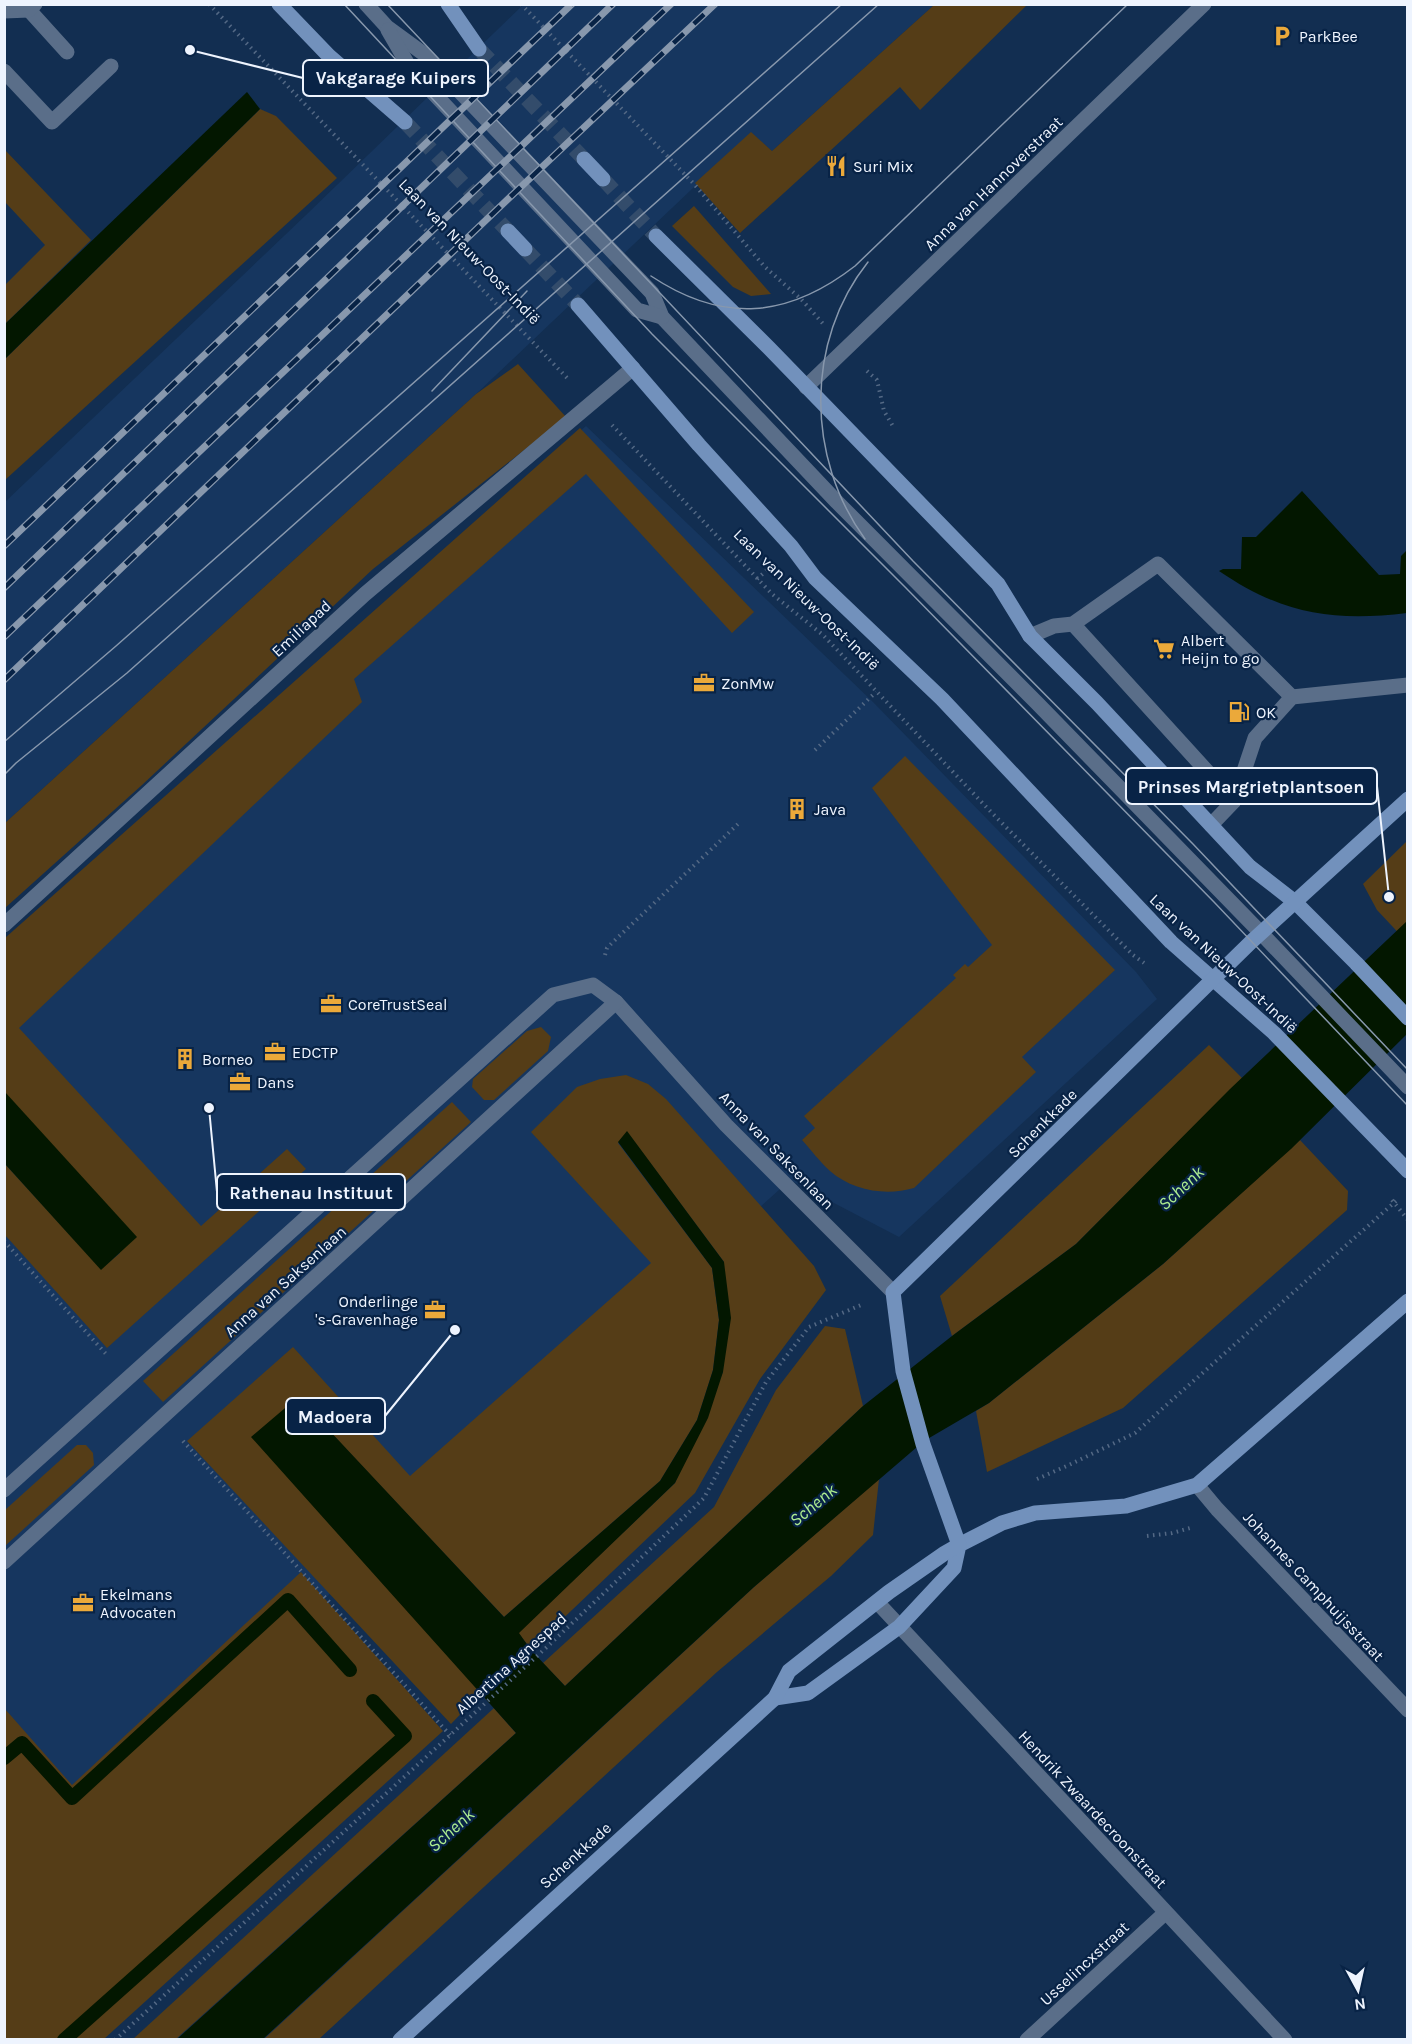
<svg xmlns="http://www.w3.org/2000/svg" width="1412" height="2044" font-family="Karla,sans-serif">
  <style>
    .built { fill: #16365f }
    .green { fill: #553d17 }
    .water { fill: #031700 }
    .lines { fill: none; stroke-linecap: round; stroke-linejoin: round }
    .stream { stroke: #031700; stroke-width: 14 }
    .secondary-tunnel { stroke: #334c6b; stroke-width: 15; stroke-dasharray: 15 8; stroke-linecap: butt }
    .path { stroke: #546985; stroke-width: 4; stroke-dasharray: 1.5 4.5; stroke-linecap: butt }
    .lane { stroke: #5a6e89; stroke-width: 15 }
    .street { stroke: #5a6e89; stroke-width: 15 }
    .secondary { stroke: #7291bc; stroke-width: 15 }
    .tram { stroke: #8898ad; stroke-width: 1.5 }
    .rail-casing { stroke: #8898ad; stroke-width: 7 }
    .rail { stroke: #082346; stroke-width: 4.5; stroke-dasharray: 14; stroke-linecap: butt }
    .labels { text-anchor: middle; stroke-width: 4.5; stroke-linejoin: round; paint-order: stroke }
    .poi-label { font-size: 16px; fill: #eef4fe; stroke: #082346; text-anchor: start }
    .street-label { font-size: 16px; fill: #eef4fe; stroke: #082346 }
    .water-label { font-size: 18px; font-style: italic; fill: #aeed90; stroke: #082346 }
    .leader { fill: none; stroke: #eef4fe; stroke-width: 2 }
    .callout-dot { fill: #eef4fe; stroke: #082346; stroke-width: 2 }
    .callout { fill: #082346; stroke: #eef4fe; stroke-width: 2 }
    .callout-label { font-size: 18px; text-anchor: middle; font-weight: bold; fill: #eef4fe }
  </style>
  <rect width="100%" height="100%" fill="#122e51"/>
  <g class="built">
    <polygon points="523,5 934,5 772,151 751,133 476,394 5,823 5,502 306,215"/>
    <polygon points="586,426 873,702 1136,972 1157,999 899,1237 790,1180 5,1886 4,943"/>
  </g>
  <g class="green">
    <polygon points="934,5 1027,5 920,110 900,87 740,233 695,183 751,132 772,151"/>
    <polygon points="260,109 276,116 337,178 5,480 5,359"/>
    <polygon points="5,150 91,240 5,324 5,285 45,245 5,202"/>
    <polygon points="694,206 771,294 751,296 733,287 672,226"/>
    <polygon points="518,364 566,417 373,569 142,785 5,908 5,823 476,394"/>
    <polygon points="580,428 754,612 732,633 586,474 354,679 362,702 19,1028 201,1226 287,1149 306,1169 107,1348 5,1235 5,1164 101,1269 120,1253 5,1092 5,938"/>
    <path d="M905,756L1115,970L1022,1057L1036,1072L914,1188C886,1196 853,1191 830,1171C820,1162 811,1150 802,1140L815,1128L804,1116L956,978L953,975L965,964L968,967L992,945L872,788Z"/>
    <polygon points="1407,841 1407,942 1377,910 1363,884"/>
    <polygon points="541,1027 551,1037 548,1051 494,1100 484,1100 472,1087 473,1079 527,1031"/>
    <polygon points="1209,1045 1242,1078 1076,1244 952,1336 940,1296"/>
    <polygon points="626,1075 648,1084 666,1099 814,1266 826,1290 760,1379 695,1493 531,1649 518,1633 675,1483 723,1372 724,1262 627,1132 618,1143 712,1268 719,1320 713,1370 697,1420 660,1481 504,1617 298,1398 252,1437 481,1693 451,1724 187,1441 293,1347 410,1476 651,1263 531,1132 577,1087 600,1079"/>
    <polygon points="452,1102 471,1122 163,1402 143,1381"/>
    <polygon points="1300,1140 1348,1191 1347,1210 1123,1408 987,1472 976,1411 989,1403 1163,1264"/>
    <polygon points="825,1326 845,1329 863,1406 565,1686 543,1663 714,1507 776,1390"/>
    <polygon points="77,1445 86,1445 93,1453 94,1465 5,1546 5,1510"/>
    <polygon points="879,1479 873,1535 831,1576 717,1672 319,2039 263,2040 754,1587"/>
    <polygon points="301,1572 443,1731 104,2039 5,2039 5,1709 72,1785"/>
    <polygon points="494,1708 516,1733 176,2039 132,2040"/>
  </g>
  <g class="water">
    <polygon points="247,92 260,109 5,359 5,324"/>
    <path d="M1302,491L1379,575L1400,574L1401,556L1407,550V613C1333,622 1282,614 1219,571L1223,569H1241L1242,537H1256Z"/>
    <polygon points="1407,921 1407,1034 1291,1149 1163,1264 989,1403 924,1441 754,1587 263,2039 176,2040 516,1733 251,1437 298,1397 504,1617 660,1481 697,1420 713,1370 719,1320 712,1268 618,1142 627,1131 724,1262 731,1318 723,1372 708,1418 675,1483 519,1633 531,1650 565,1686 863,1406 952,1336 1076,1244 1230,1089"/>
    <polygon points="5,1092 137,1237 101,1270 5,1164"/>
  </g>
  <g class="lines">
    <g class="stream">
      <polyline points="4,1758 22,1743 72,1798 288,1600 350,1670"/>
      <polyline points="64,2040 405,1736 373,1701"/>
    </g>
    <g class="secondary-tunnel">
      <polyline points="479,49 584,159"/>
      <polyline points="405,122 508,231"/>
      <polyline points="603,179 656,236"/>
      <polyline points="525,249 578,305"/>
    </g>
    <g class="path">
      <polyline points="209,4 570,381"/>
      <polyline points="521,4 694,184 764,266 801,299 825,326"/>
      <polyline points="867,371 877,380 884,411 894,428"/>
      <polyline points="612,425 772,594 823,635 991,812 1133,955 1144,963"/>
      <polyline points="757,579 769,568"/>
      <polyline points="815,750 876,692"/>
      <polyline points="605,955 607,948 614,941 738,824"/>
      <polyline points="1392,1200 1408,1220"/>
      <polyline points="4,1241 106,1354"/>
      <polyline points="183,1441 450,1735"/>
      <polyline points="1037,1479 1069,1465 1135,1433 1396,1201"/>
      <polyline points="1147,1536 1172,1533 1190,1528"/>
      <polyline points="115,2040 547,1647 704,1498 766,1382 809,1327 861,1305"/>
    </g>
    <g class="lane">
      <polyline points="366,4 387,27 424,54 652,293 662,317 837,502 1037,703 1261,933 1408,1087"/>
      <polyline points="29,10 67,52"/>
      <polyline points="4,11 29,10 35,4"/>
      <polyline points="388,30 410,68 637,310 662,317"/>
      <polyline points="4,71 52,122 111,66"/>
      <polyline points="1073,624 1234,801"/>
      <polyline points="1030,636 1054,626 1073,624 1158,564 1292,697"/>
      <polyline points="1211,825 1234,801 1255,738 1292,697 1408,685"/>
    </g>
    <g class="street">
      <polyline points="806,387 1204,4"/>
      <polyline points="4,925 365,594 633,368"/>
      <polyline points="616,1002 726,1125 893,1292"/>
      <polyline points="1197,1485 1217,1509 1408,1710"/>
      <polyline points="4,1490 553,995 593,985 616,1002 4,1562"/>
      <polyline points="877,1602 1285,2040"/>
      <polyline points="1027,2040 1165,1913"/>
    </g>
    <g class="secondary">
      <polyline points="279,4 329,56 405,122"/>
      <polyline points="448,4 479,49"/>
      <polyline points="584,159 603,179"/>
      <polyline points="508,231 525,249"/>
      <polyline points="656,236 769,348 998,584 1030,636 1097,703 1250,867 1295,902 1356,963 1408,1018"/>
      <polyline points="578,305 699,445 791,546 815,578 942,699 1171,942 1274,1033 1408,1171"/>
      <polyline points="775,1698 808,1693 899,1627 954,1568 959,1545 1002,1523 1035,1513 1126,1506 1197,1485 1408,1301"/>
      <polyline points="400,2040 775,1698 789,1671 889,1592 945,1553 959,1545 923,1444 903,1371 893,1292 1251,942 1408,799"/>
    </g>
    <g class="tram">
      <polyline points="344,4 652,334 905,587 1214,902 1408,1106"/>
      <polyline points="387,4 913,561 1193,844 1408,1070"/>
      <path d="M651,276C723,324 788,318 855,266L1128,4"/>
      <polyline points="432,391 527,291"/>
      <path d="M865,539C806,458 805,341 868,262"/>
      <polyline points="4,742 116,646 842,4"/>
      <polyline points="4,775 16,763 127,673 879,4"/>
    </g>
    <defs>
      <g id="rail">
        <polyline points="4,546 572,4"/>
        <polyline points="4,588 613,4"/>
        <polyline points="4,637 671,4"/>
        <polyline points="4,680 507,200 715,4"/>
      </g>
    </defs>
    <use href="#rail" class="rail-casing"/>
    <use href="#rail" class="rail"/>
  </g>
  <defs>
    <symbol id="parking-bare" viewBox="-9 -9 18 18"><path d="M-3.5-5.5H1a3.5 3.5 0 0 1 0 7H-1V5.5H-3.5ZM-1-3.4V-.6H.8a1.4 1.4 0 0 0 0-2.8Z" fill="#eba93a" stroke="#082346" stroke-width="2.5" paint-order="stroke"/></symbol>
    <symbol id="restaurant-bare" viewBox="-9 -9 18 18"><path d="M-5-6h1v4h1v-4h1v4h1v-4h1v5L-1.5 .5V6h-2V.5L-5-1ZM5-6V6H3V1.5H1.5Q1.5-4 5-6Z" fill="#eba93a" stroke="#082346" stroke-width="2.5" paint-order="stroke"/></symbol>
    <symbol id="supermarket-bare" viewBox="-9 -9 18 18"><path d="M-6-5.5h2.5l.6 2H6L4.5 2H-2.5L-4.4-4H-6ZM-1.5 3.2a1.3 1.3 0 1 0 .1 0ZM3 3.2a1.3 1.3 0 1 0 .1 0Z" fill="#eba93a" stroke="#082346" stroke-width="2.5" paint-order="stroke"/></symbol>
    <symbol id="office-bare" viewBox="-9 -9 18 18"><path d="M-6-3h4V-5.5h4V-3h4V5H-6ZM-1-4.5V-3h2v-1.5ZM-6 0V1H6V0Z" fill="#eba93a" stroke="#082346" stroke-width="2.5" paint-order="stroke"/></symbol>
    <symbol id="fuel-bare" viewBox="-9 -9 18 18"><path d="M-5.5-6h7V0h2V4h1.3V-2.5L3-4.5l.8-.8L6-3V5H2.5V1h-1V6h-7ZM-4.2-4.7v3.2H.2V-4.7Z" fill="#eba93a" stroke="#082346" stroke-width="2.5" paint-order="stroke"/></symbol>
    <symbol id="building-bare" viewBox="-9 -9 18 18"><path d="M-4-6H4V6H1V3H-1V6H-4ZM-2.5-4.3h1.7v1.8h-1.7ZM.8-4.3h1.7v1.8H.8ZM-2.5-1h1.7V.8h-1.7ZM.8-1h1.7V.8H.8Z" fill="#eba93a" stroke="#082346" stroke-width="2.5" paint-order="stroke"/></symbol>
  </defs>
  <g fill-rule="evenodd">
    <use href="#parking-bare" x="1267" y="21" width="30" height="30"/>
    <use href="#restaurant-bare" x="821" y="151" width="30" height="30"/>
    <use href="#supermarket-bare" x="1149" y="634" width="30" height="30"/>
    <use href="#office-bare" x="689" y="668" width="30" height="30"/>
    <use href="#fuel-bare" x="1224" y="697" width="30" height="30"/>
    <use href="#building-bare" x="782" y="794" width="30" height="30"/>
    <use href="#office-bare" x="316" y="989" width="30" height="30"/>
    <use href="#office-bare" x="260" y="1037" width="30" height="30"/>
    <use href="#building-bare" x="170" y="1044" width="30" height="30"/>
    <use href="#office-bare" x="225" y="1067" width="30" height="30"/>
    <use href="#office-bare" x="420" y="1295" width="30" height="30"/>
    <use href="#office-bare" x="68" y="1588" width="30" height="30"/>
  </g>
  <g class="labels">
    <g class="poi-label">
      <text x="1299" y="42">ParkBee</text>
      <text x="853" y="172">Suri Mix</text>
      <text x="1181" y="646">Albert<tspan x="1181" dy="18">Heijn to go</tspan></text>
      <text x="721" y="689">ZonMw</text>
      <text x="1256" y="718">OK</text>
      <text x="814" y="815">Java</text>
      <text x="348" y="1010">CoreTrustSeal</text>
      <text x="292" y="1058">EDCTP</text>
      <text x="202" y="1065">Borneo</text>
      <text x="257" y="1088">Dans</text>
      <text x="418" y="1307" text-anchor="end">Onderlinge<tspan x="418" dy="18">'s-Gravenhage</tspan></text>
      <text x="100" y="1600">Ekelmans<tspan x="100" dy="18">Advocaten</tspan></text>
    </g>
    <g class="street-label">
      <text transform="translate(993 183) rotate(-44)" y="6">Anna van Hannoverstraat</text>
      <text transform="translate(470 251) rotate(46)" y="6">Laan van Nieuw-Oost-Indië</text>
      <text transform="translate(807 599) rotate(44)" y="6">Laan van Nieuw-Oost-Indië</text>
      <text transform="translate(301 628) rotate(-43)" y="6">Emiliapad</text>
      <text transform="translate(1224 963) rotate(43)" y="6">Laan van Nieuw-Oost-Indië</text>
      <text transform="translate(1042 1123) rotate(-45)" y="6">Schenkkade</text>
      <text transform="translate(777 1150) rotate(46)" y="6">Anna van Saksenlaan</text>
      <text transform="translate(285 1281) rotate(-42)" y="6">Anna van Saksenlaan</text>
      <text transform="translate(1314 1586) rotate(47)" y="6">Johannes Camphuijsstraat</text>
      <text transform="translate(511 1663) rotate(-42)" y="6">Albertina Agnespad</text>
      <text transform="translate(1093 1809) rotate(47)" y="6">Hendrik Zwaardecroonstraat</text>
      <text transform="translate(575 1855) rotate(-42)" y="6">Schenkkade</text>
      <text transform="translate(1084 1963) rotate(-43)" y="6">Usselincxstraat</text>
    </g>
    <g class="water-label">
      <text transform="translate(1181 1188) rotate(-43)" y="6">Schenk</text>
      <text transform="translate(813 1505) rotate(-40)" y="6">Schenk</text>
      <text transform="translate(451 1830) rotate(-42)" y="6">Schenk</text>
    </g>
  </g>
  <path class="leader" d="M190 50L303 78M1389 897L1377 786M209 1108L217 1192M455 1330L385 1416"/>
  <g class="callout-dot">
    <circle cx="190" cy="50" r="6"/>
    <circle cx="1389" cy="897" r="6"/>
    <circle cx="209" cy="1108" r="6"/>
    <circle cx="455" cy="1330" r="6"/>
  </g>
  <g class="callout">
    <rect x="303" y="60" width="185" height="36" rx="6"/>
    <rect x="1126" y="768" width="251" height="36" rx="6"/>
    <rect x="217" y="1174" width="188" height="36" rx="6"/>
    <rect x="286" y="1398" width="99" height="36" rx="6"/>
  </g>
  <g class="callout-label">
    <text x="396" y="84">Vakgarage Kuipers</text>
    <text x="1251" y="793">Prinses Margrietplantsoen</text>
    <text x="311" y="1199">Rathenau Instituut</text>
    <text x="335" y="1423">Madoera</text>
  </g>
  <rect width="1412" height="2044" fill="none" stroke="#eef4fe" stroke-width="12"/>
  <g transform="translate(1358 1990) rotate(172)" stroke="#082346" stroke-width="4.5" paint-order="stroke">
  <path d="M0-4.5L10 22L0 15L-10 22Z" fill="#eef4fe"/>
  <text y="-9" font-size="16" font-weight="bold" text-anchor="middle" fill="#eef4fe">N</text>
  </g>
</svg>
